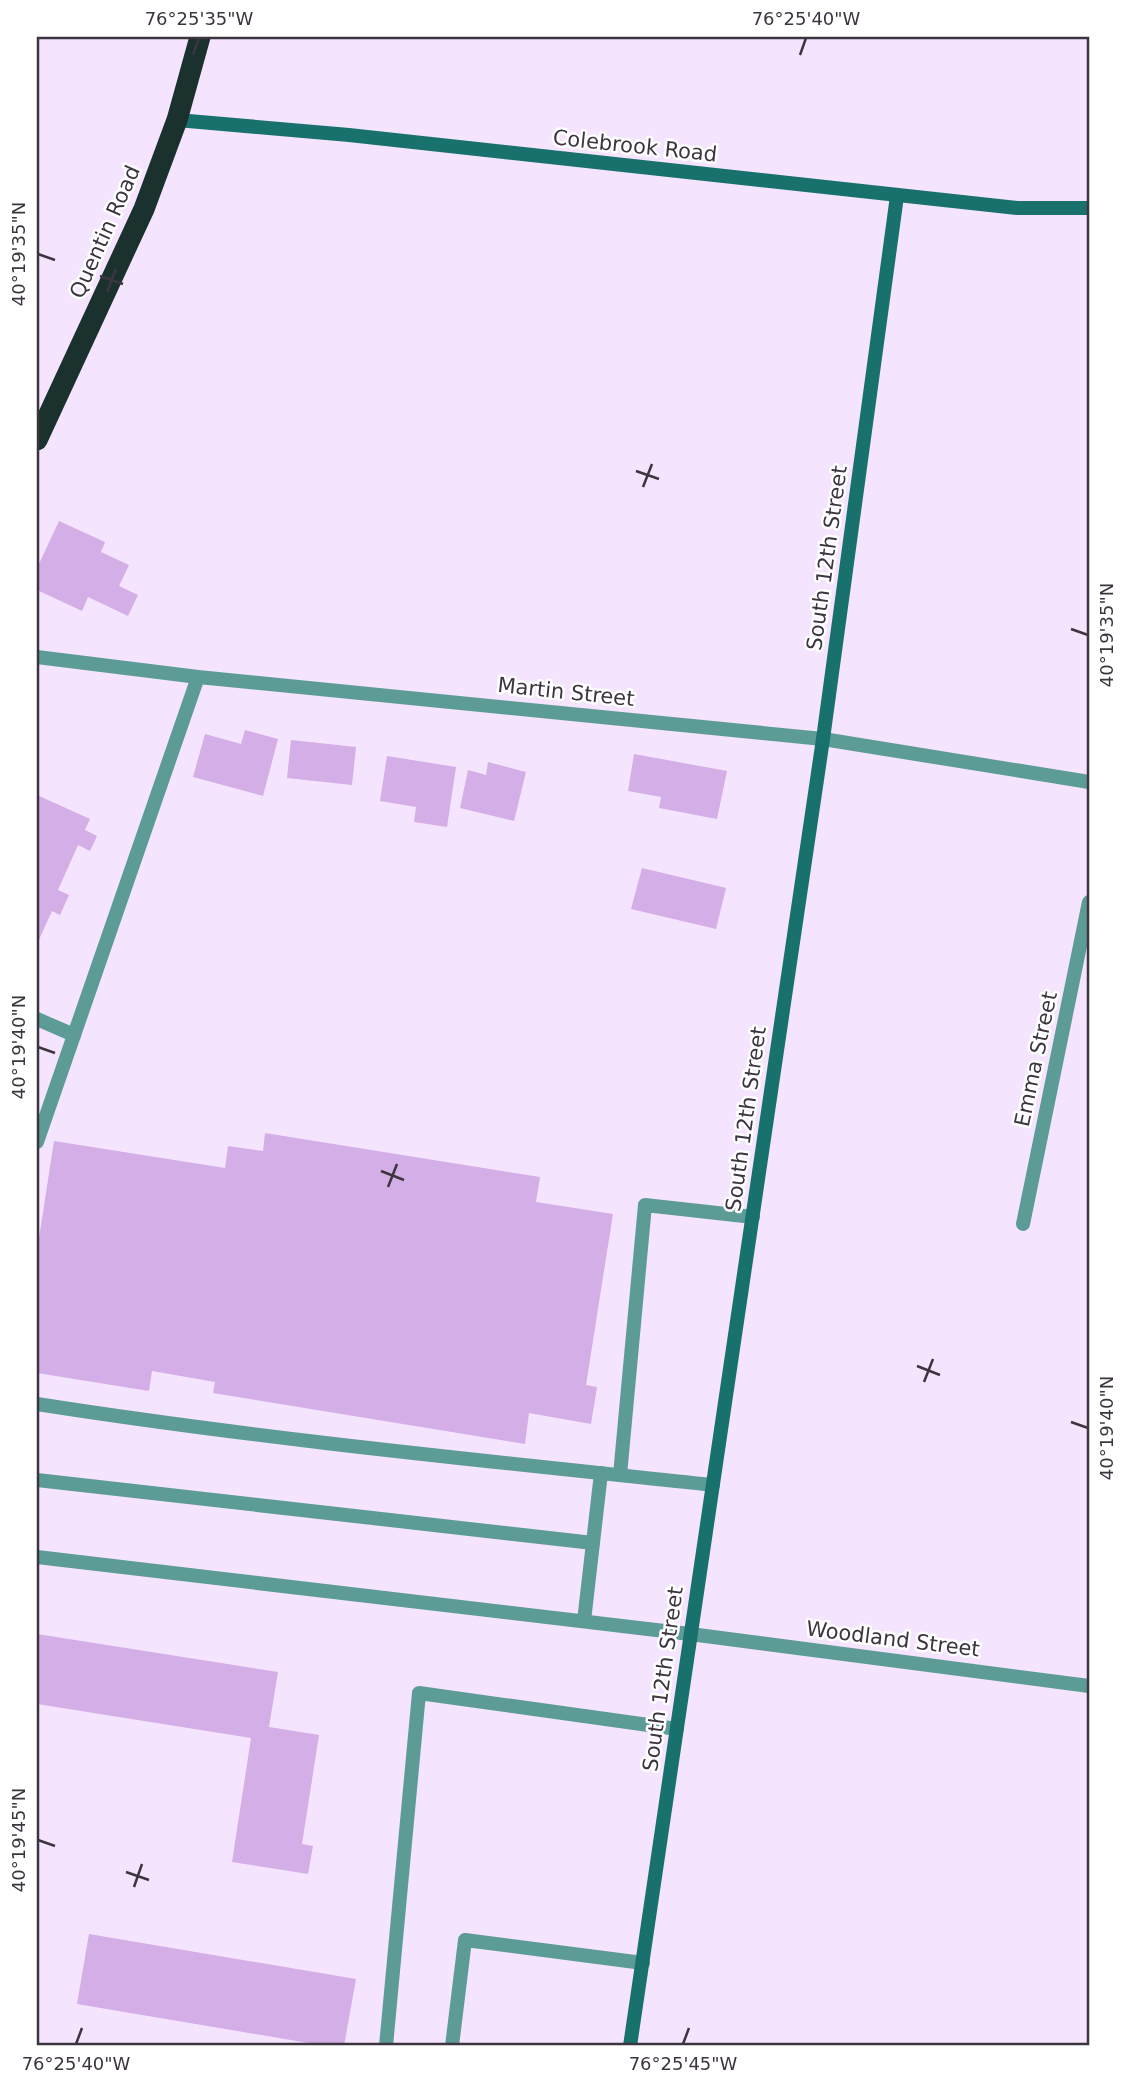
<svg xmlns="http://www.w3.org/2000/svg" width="1126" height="2083" font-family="'DejaVu Sans',sans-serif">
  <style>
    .building { fill: #d4aee6 }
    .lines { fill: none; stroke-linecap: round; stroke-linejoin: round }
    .lane { stroke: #5d9c96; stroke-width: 14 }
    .street { stroke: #5d9c96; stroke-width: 14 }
    .secondary { stroke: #18716c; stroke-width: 14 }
    .highway { stroke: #1a312e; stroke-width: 21 }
    .ticks { fill: none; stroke: #3c353f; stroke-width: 2.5 }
    .labels { text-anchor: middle; stroke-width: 5; stroke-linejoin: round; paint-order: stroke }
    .street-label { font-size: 21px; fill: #3c353f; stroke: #fff }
    .neatline { fill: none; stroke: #3c353f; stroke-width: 2.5 }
    .ticks-label { font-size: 18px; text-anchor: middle; fill: #3c353f }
  </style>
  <rect width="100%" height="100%" fill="#f5e4fe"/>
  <g class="building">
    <polygon points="59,521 105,542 101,552 129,565 119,586 138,595 128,616 88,597 82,611 37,590 37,568"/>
    <polygon points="245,730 278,739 263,796 193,777 205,734 241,744"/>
    <polygon points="291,740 356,747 352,785 287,778"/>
    <polygon points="634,754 727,771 717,819 659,808 661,797 628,791"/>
    <polygon points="387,756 456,767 447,827 414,822 416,807 380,801"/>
    <polygon points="488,762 526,772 514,821 460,808 468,770 486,775"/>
    <polygon points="37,795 90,819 85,830 97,836 90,851 78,845 58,890 69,895 60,915 52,911 37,944"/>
    <polygon points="642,868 726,888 716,929 631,909"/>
    <polygon points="265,1133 540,1177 536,1202 613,1214 586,1385 597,1387 591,1424 529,1413 525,1444 213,1393 215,1382 152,1371 149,1391 37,1373 37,1251 54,1141 225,1168 228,1146 263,1151"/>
    <polygon points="37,1634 278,1672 269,1727 319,1735 302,1844 313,1846 308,1874 232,1862 251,1738 37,1704"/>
    <polygon points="89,1934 356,1979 344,2046 326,2046 77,2004"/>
  </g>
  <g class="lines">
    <g class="lane">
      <polyline points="37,1019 74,1035"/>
      <polyline points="37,1142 198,677"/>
      <polyline points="1023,1224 1089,902"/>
      <path d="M37,1404C261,1439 487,1461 713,1485"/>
      <polyline points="620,1475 645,1205 753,1217"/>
      <polyline points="37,1480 593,1543"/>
      <polyline points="37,1557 690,1634"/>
      <polyline points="584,1621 601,1473"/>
      <polyline points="386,2046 419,1693 677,1729"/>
      <polyline points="452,2046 465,1940 643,1963"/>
    </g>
    <g class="street">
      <polyline points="37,657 198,677 823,739 1089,782"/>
      <polyline points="690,1634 1089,1686"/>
    </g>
    <g class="secondary">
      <polyline points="177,120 349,135 1017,208 1089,208"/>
      <polyline points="630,2046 823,739 897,196"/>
    </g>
    <polyline class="highway" points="37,440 144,209 177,120 200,37"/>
  </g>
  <path class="ticks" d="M193,55L199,38M800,55L806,38M38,254L55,260M100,276L123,284M107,292L116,269M636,471L659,479M643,487L652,464M1071,629L1088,635M38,1047L55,1053M381,1171L404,1180M388,1187L397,1164M917,1366L940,1375M924,1382L933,1359M1071,1422L1088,1428M38,1840L55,1846M126,1872L149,1880M134,1887L142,1864M76,2044L82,2028M683,2044L689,2028"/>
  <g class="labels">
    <g class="street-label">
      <text transform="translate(635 146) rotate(6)" y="7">Colebrook Road</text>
      <text transform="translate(105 232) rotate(-66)" y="7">Quentin Road</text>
      <text transform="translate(827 558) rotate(-82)" y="7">South 12th Street</text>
      <text transform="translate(566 692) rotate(6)" y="7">Martin Street</text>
      <text transform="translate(1036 1059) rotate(-78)" y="7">Emma Street</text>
      <text transform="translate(746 1119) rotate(-82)" y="7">South 12th Street</text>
      <text transform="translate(893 1639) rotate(7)" y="7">Woodland Street</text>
      <text transform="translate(663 1679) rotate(-82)" y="7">South 12th Street</text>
    </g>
  </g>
  <rect width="1126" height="2083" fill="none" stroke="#ffffff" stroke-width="77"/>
  <rect x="38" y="38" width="1050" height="2006" class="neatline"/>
  <g class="ticks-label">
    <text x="199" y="25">76°25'35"W</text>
    <text x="806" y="25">76°25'40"W</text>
    <text transform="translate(19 254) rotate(-90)" y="6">40°19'35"N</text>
    <text transform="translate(1107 635) rotate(-90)" y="6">40°19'35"N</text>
    <text transform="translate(19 1047) rotate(-90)" y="6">40°19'40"N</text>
    <text transform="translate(1107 1428) rotate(-90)" y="6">40°19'40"N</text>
    <text transform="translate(19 1840) rotate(-90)" y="6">40°19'45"N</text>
    <text x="76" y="2070">76°25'40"W</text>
    <text x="683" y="2070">76°25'45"W</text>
  </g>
</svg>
